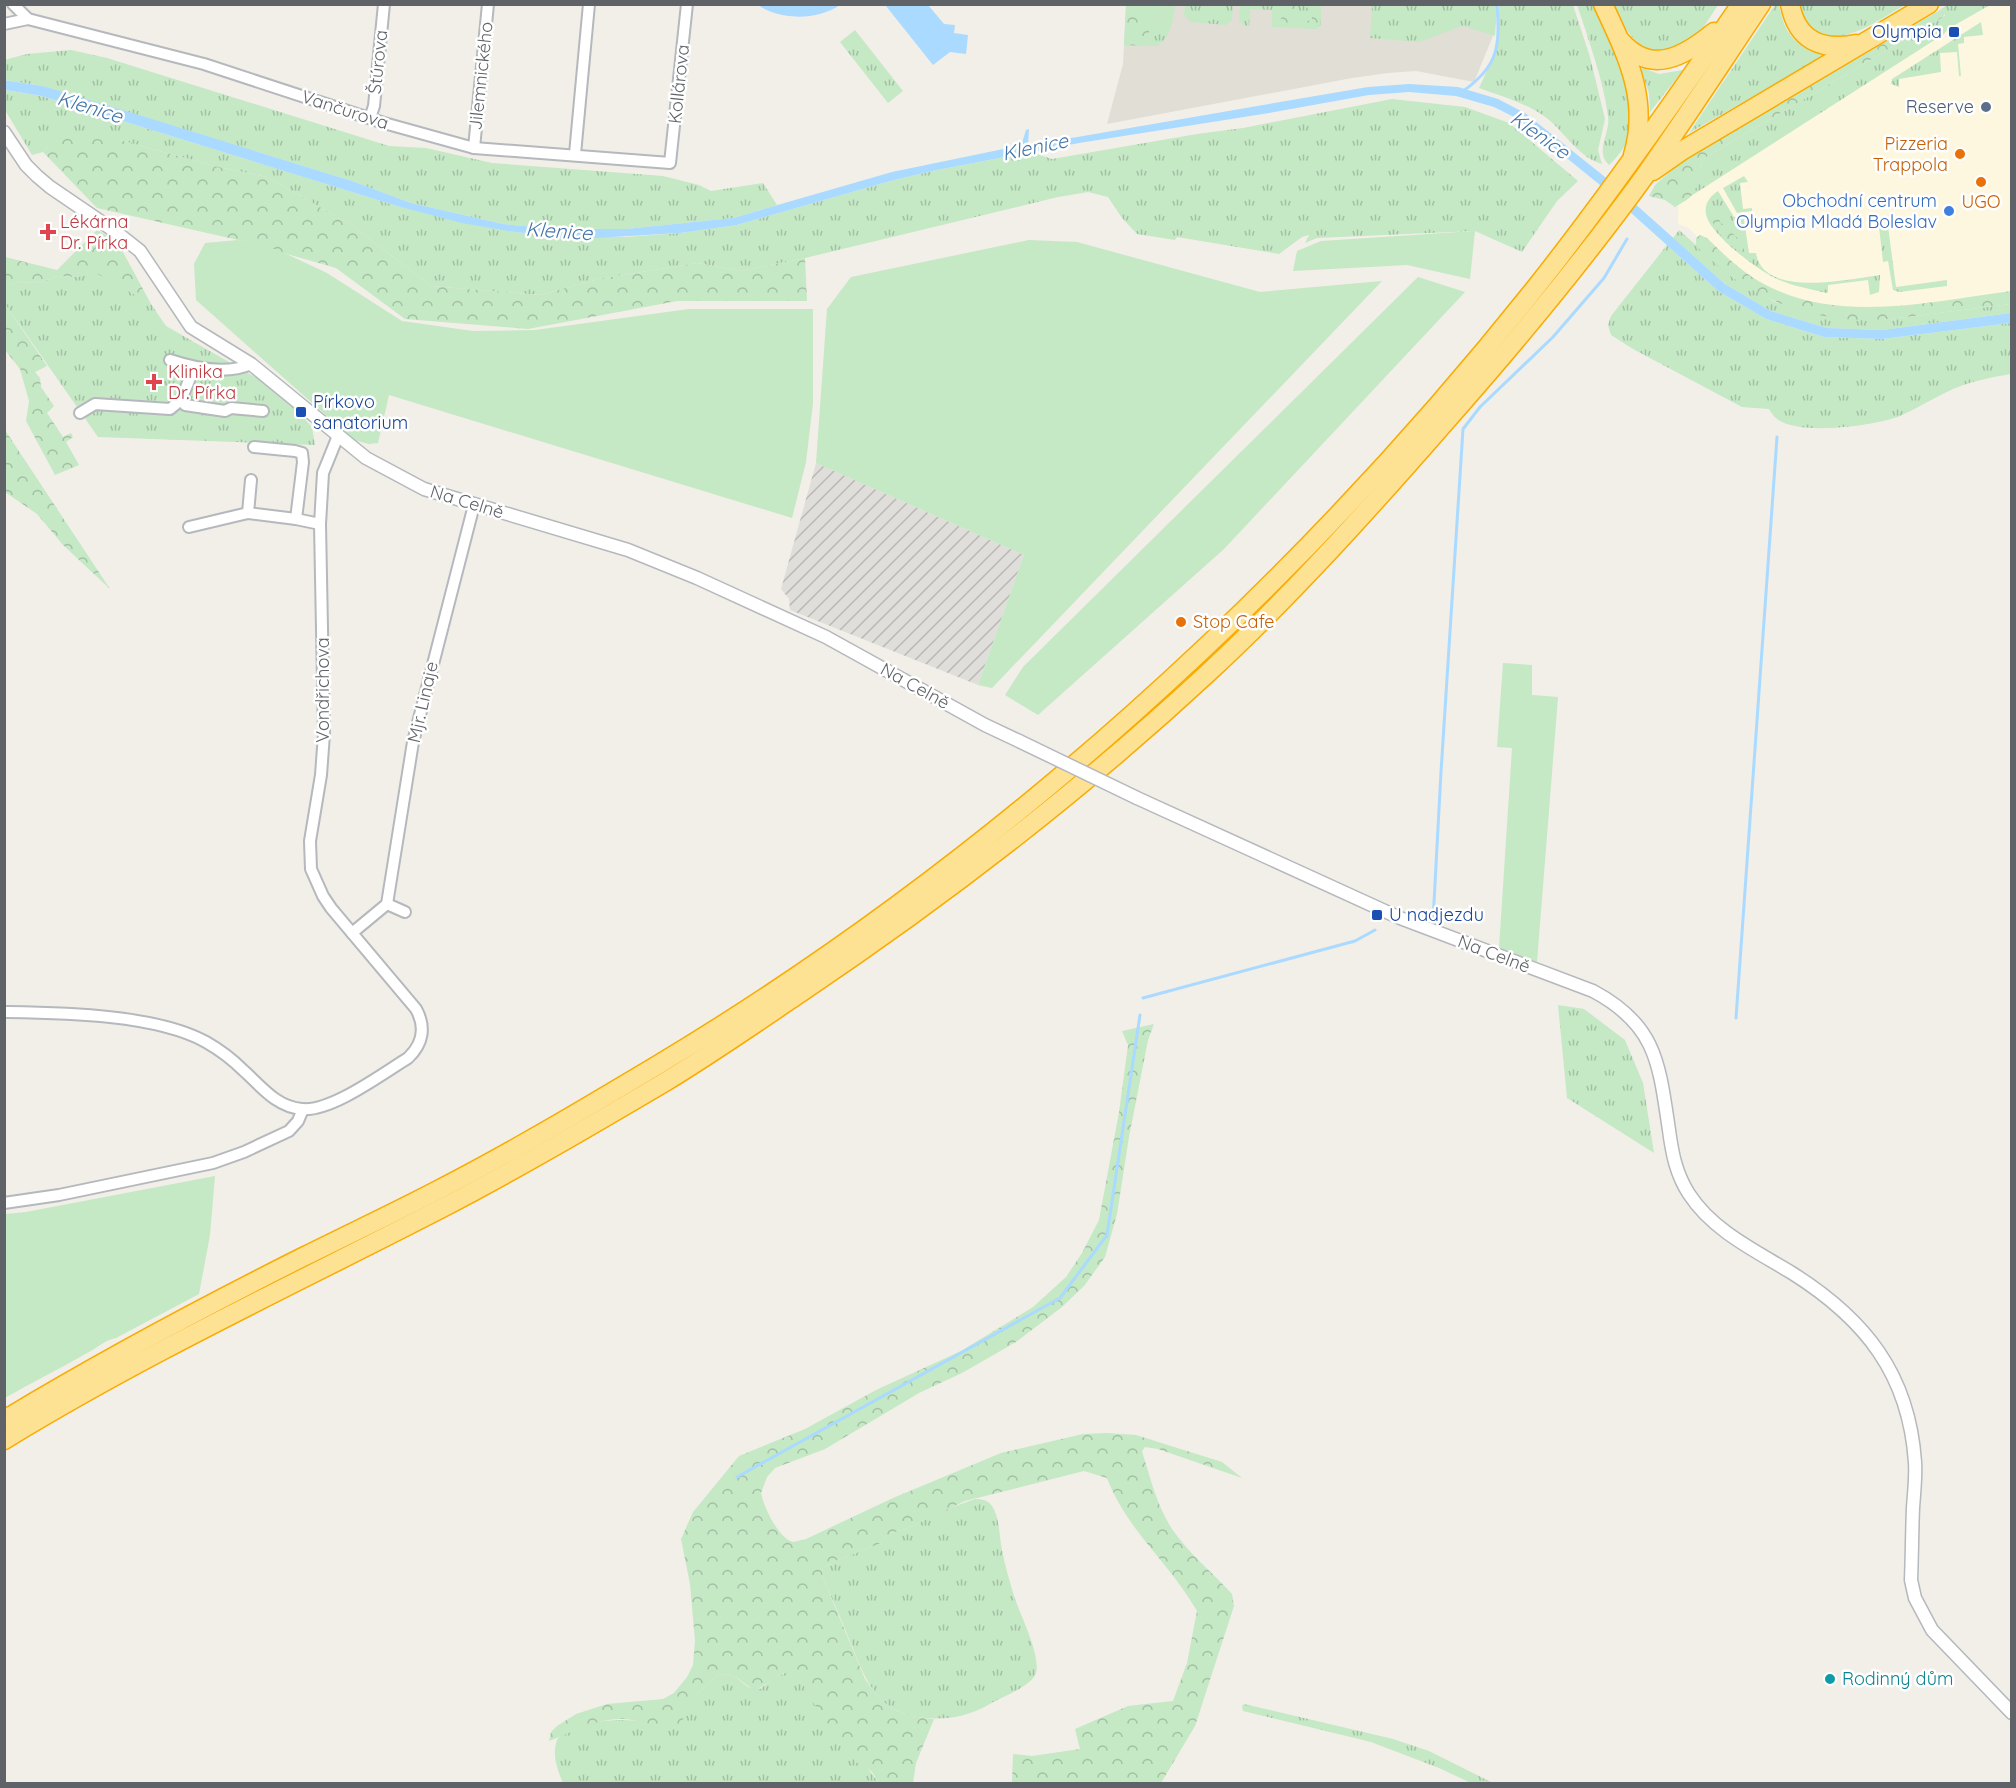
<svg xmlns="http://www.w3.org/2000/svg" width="2016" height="1788" font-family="Quicksand,sans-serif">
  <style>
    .commercial { fill: #fef7e0 }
    .industrial { fill: url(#industrial-furrows) }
    .education { fill: #e1ded6 }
    .grass { fill: url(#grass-tufts) }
    .forest { fill: url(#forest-crowns) }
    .garden { fill: #c5e8c5 }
    .water { fill: #aadaff }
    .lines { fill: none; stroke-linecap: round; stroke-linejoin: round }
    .stream { stroke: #aadaff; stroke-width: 3 }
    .minor-casing { stroke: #b5b8bc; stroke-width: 14 }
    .tertiary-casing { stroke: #b5b8bc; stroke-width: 15 }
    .motorway-casing { stroke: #f9ab00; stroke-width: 21 }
    .minor { stroke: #fff; stroke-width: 10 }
    .tertiary { stroke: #fff; stroke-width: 12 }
    .motorway { stroke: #fde293; stroke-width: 18 }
    .tertiary-bridge-casing { stroke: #b5b8bc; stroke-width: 15; stroke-linecap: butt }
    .tertiary-bridge { stroke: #fff; stroke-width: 12 }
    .transit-dot { fill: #1a4fb4; stroke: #fff; stroke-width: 2 }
    .service-dot { fill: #5c6f8a; stroke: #fff; stroke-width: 2 }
    .food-dot { fill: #e8710a; stroke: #fff; stroke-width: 2 }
    .shop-dot { fill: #3f7fe0; stroke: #fff; stroke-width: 2 }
    .health-dot { fill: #e0444e; stroke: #fff; stroke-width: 2 }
    .culture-dot { fill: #0f9aa8; stroke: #fff; stroke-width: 2 }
    .labels { text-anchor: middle; stroke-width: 5; stroke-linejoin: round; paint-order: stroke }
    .transit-label { font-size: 18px; fill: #164399; stroke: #fff; text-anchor: start }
    .street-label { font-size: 18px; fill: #5f6368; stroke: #fff }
    .service-label { font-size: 18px; fill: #4e5e75; stroke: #fff; text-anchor: end }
    .food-label { font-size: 18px; fill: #c56008; stroke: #fff; text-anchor: end }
    .shop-label { font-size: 18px; fill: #366cbe; stroke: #fff; text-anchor: end }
    .health-label { font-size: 18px; fill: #be3a42; stroke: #fff; text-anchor: start }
    .culture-label { font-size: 18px; fill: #0d838f; stroke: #fff; text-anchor: start }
    .water-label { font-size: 20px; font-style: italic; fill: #4174aa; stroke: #fff }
  </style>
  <defs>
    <pattern id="industrial-furrows" width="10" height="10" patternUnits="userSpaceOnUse" patternTransform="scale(1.5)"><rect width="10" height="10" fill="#e0deda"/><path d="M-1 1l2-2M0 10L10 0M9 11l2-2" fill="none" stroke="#b9b8b5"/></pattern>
    <pattern id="grass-tufts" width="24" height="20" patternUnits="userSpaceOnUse" patternTransform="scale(1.5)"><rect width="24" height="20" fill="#c5e8c5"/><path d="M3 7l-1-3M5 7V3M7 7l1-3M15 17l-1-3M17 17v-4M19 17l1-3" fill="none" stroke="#a3c0a4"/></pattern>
    <pattern id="forest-crowns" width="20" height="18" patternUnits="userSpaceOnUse" patternTransform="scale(1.5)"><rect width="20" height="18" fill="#c5e8c5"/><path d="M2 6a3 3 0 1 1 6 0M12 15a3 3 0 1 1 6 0" fill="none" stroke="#a3c0a4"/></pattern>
  </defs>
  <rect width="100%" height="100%" fill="#f1efe8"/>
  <polygon class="commercial" points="1969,5 2011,5 2011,299 1868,314 1800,305 1718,259 1689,228 1678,224 1679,185"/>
  <polygon class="industrial" points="816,463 1024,555 978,685 790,610 789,599 781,589"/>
  <polygon class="education" points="1126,5 1494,5 1493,36 1474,82 1416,71 1388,73 1352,78 1107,124 1123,64"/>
  <g class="grass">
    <path d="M1167,5H1175C1173,21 1171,36 1158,46H1148L1150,18L1166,19Z"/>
    <polygon points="1185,5 1233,5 1232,20 1226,25 1190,22 1184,15"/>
    <polygon points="1240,5 1321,4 1321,25 1316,29 1272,27 1272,10 1250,9 1249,26 1245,26 1239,21"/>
    <polygon points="1372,5 1497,5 1495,36 1462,26 1419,42 1370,38"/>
    <path d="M1499,5H1573L1590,57L1605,119L1598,150L1602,164C1576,156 1565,131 1544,116C1526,103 1501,96 1479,88L1496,51L1499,38Z"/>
    <path d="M1577,5H1594C1615,51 1659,122 1609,165C1594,151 1611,133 1608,116C1603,79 1589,41 1577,5Z"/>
    <polygon points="1614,5 1718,5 1699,34 1671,52 1648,51 1639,46 1625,28"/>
    <path d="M1775,5H1779C1785,37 1795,43 1824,56L1689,133Z"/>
    <path d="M1798,5H1905C1880,18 1841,51 1812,29C1804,23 1801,13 1798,5Z"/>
    <path d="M1948,5H1990L1948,29L1944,34L1691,196C1700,184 1696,168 1706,157L1943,17L1945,16L1942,9L1939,10Z"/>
    <polygon points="1981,22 1983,35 1964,37 1964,43 1958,44 1961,76 1959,76 1957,52 1940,53 1941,72 1899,79 1899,87 1891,84 1892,79"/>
    <polygon points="855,30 903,91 888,103 840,42"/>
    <polygon points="71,50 107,58 389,146 426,148 492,163 663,176 699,185 711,191 763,183 777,205 733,218 626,229 554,229 503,224 411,203 352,181 43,86 5,80 4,60 27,54"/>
    <polygon points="1643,68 1659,74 1683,70 1650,112 1649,93 1641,70"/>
    <polygon points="4,90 42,96 397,206 515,232 553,237 626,237 680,233 737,225 894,180 937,170 1031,152 1052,159 1197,134 1243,128 1392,99 1465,107 1509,123 1578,181 1557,201 1522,252 1475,231 1317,238 1305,243 1309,235 1302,237 1279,254 1177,237 1175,240 1137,234 1122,218 1108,197 1088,192 1058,197 805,258 741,271 697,263 599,279 540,295 431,286 353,226 267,177 214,166 120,140 50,143 43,152 32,155 5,110"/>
    <polygon points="1744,176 1748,182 1740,183 1743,209 1752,208 1752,211 1737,213 1723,188"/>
    <path d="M1718,191L1734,217L1752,216L1753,218L1744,220L1749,253H1756C1763,299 1850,279 1880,275L1879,292L1870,295L1868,280L1828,285V292L1827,293C1810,289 1793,286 1777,279C1759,271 1709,234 1706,214C1704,204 1710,196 1718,191Z"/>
    <polygon points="1888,226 1896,287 1947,280 1947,286 1899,292 1893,290 1888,261 1883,262 1879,227"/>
    <polygon points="1679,230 1732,277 1775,302 1882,320 2011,304 2011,313 1882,330 1827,328 1771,311 1725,284 1673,238"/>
    <path d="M1667,245L1718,291L1766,319L1824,337L1882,339L2011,323V374C1992,377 1972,381 1953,389C1935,397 1918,408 1900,416C1874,426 1800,436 1777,419C1774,417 1771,412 1769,409L1742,407L1633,349L1611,335L1608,325L1611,316Z"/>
    <polygon points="96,272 151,304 166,326 257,378 296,410 312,427 315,445 98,437 5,304 4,285 21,282 38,283 59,276 77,277"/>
    <polygon points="1558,1005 1584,1009 1625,1040 1643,1083 1654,1153 1567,1098"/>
    <path d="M975,1499C982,1499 988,1500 992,1506C1000,1518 999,1536 1002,1550C1005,1566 1010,1583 1015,1599C1021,1616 1041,1656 1036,1673C1032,1686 1000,1698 988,1705C969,1716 947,1720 926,1718C876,1714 866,1680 849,1639C842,1621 834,1603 826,1585L822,1572L823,1568L835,1561L879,1544L885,1537L892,1533L908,1528L947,1509Z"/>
    <path d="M789,1671L796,1674L802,1682L813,1702L856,1762L866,1766L879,1783H563C557,1768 551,1753 558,1738C590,1715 636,1717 671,1727L698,1693L719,1674L733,1675L748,1687L760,1689L774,1678Z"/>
    <polygon points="1244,1704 1393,1739 1429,1751 1493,1783 1471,1783 1439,1768 1371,1742 1243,1711 1242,1706"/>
  </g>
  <g class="forest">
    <polygon points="1278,4 1296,5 1296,11 1306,22 1312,19 1311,11 1305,5 1319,5 1320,24 1315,28 1281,26 1279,21 1284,15 1273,9"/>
    <polygon points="1126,5 1140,5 1139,17 1150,18 1148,46 1124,45"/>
    <path d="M1942,9L1945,13L1943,17L1706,157C1696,167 1701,184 1692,195C1688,200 1681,203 1675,207L1665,200L1649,196L1655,185L1682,161Z"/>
    <polygon points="61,138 120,140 214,166 267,177 353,226 431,286 540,295 599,279 697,263 741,271 805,258 807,301 677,301 528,329 405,319 336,268 238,240 97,208 43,152 50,143"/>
    <path d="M1714,208L1717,211L1720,222L1744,244V252C1731,251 1711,226 1710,213Z"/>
    <polygon points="97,230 117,241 151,304 96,273 77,277 59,276 38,283 21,282 5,285 5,257 57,270"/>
    <path d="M1700,235L1707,238C1721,252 1736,266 1752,277C1830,327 1926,302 2011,291V304L1882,320C1829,323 1775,308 1732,277C1719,268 1708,256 1696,246V238Z"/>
    <polygon points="5,304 47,366 35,372 40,378 41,387 54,406 47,413 63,437 71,433 73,437 66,442 79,465 55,475 26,421 29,401 20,369 5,350"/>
    <polygon points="4,430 5,430 110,589 63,545 37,514 5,492"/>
    <path d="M1154,1024L1148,1040L1129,1137L1117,1214L1105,1257L1084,1286L1062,1307L1016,1342L962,1373L919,1393L825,1449L775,1468L767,1477L761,1493C764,1507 778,1538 793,1542L806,1539L893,1498L1001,1453L1083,1434L1107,1433L1136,1435L1222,1462L1242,1478L1158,1449L1145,1447L1142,1451C1150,1477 1157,1506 1172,1529C1189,1554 1212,1572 1232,1594L1234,1606L1195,1726L1161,1783H1012L1013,1754L1032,1756L1080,1749L1075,1729L1128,1706L1173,1701L1187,1663L1197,1611C1169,1562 1128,1532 1107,1478L1084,1471L965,1501L908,1528L892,1533L885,1537L879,1544L835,1561L823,1568L822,1572L826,1585L865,1679C885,1709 899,1716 934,1719L916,1763L913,1783H879L872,1772L865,1766L856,1762L840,1742L810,1698L802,1682L792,1672L783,1673L755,1691L733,1675L719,1674L698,1693L679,1726C664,1730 640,1720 624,1719C596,1718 574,1732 549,1741L551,1732L557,1726L576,1714L607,1704L663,1699L674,1693L687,1677L693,1665L695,1641L690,1584L681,1539L693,1512L739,1456L805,1429L876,1390L961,1351L1033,1307L1066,1277L1082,1253L1099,1220L1119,1112L1128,1045L1122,1031Z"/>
  </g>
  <g class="garden">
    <polygon points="1140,5 1167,5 1166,19 1139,17"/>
    <polygon points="1475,231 1470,279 1407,265 1293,271 1297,251 1321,241"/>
    <polygon points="238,240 278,250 327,273 402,321 473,331 535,330 689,309 813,309 813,403 806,462 792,518 389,395 378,443 369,444 354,440 196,300 194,264 205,243"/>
    <polygon points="1029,240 1077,242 1260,292 1382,281 992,688 978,685 1024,555 816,463 827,309 851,277"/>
    <polygon points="1418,277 1465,292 1224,549 1038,715 1005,695 1023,667"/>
    <polygon points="1503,663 1532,665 1532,695 1558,697 1537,962 1499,948 1512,748 1497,747"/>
    <path d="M215,1176L210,1235L199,1294L116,1338C104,1340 98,1348 87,1353C60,1369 32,1382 5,1398V1214L26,1212Z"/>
  </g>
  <g class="water">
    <polygon points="888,4 928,5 944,24 955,25 954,33 968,35 966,54 950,52 933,65 886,6"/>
    <path d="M758,5H840C818,20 780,21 758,5Z"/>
    <polygon points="4,80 43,86 139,115 352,181 411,203 503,224 554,229 626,229 733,218 892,172 1018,146 1022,143 1026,130 1029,129 1028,144 1031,145 1368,87 1409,84 1458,87 1498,99 1525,113 1605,177 1725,284 1771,311 1827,328 1882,330 2011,313 2011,323 1882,339 1824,337 1766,319 1718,291 1600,185 1520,120 1494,107 1456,96 1409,92 1369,95 1263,114 1079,143 937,170 894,180 737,225 680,233 579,239 515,232 462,223 397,206 42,96 5,90"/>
  </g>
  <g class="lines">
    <g class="stream">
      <path d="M1463,91C1499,66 1500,46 1497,4"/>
      <polyline points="1433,921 1441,772 1463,429 1480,407 1553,337 1604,278 1627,239"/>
      <polyline points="1143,998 1355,941 1375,930"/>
      <polyline points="1736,1018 1777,437"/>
      <polyline points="737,1477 1060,1298 1107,1235 1140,1015"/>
    </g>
    <defs>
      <g id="minor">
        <polyline points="13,4 28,19"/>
        <polyline points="4,24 28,19 204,64 384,123 474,148 670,163 687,4"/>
        <polyline points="370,118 374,106 384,4"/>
        <polyline points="474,148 488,4"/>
        <polyline points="575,154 589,4"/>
        <path d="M170,360C194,368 227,375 251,364"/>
        <polyline points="194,368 181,400 185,405 225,411 231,408 263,411"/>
        <polyline points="80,413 95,404 170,409 181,400"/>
        <polyline points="254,447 295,451 302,453 303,462 296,519 320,524"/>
        <polyline points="251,480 248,513 296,519"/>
        <polyline points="189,527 248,513"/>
        <polyline points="387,904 405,912"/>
        <polyline points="352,933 387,904 413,742 474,505"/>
        <path d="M4,1012C63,1013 155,1014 206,1042C220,1050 232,1059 243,1070C261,1086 276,1107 302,1109C331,1112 382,1074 408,1058C423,1044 426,1027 416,1009L331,908L323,896L311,869L310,841L321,775L324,734L320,524L323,473L338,436"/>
        <polyline points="4,1203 59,1195 213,1163 244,1152 289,1131 298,1121 303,1109"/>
      </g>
      <g id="tertiary">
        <polyline points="4,132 26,165 37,176 50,187 116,232 140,251 191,327 251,364 366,458 424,489 628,550 697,578 826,637 985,725 1019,741"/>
        <path d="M1137,798L1400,918L1593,991C1657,1025 1659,1064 1669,1130C1672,1153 1676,1174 1689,1194C1713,1231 1756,1251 1792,1273C1865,1319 1909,1374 1915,1462C1916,1477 1914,1493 1913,1508C1912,1532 1912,1556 1911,1580L1915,1598L1932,1630L2012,1713"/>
      </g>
      <g id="motorway">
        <path d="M1603,4C1626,54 1650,99 1633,155"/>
        <path d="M1790,4C1797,41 1822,51 1856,44"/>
        <path d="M1621,41C1651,76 1685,56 1714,32"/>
        <polyline points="1653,171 1683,150 1929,4"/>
        <path d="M4,1420C102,1361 203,1307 305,1256C349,1234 394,1213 438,1190C512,1152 584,1109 656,1066C993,864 1296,590 1540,282C1611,192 1676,99 1741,4"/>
        <path d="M4,1440C146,1353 297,1283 444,1207C519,1168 592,1125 665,1082C711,1054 756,1023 800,993C946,895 1081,791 1209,672C1294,593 1372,506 1447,420C1516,342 1583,261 1644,177C1684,121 1722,62 1761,4"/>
      </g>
    </defs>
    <use href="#minor" class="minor-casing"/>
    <use href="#tertiary" class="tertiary-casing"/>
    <use href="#motorway" class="motorway-casing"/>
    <use href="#minor" class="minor"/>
    <use href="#tertiary" class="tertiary"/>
    <use href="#motorway" class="motorway"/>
    <defs>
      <polyline id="tertiary-bridge" points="1019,741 1137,798"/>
    </defs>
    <use href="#tertiary-bridge" class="tertiary-bridge-casing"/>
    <use href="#tertiary-bridge" class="tertiary-bridge"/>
  </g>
  <g class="transit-dot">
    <rect x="1948" y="26" width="12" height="12" rx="3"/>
    <rect x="295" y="406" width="12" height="12" rx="3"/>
    <rect x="1371" y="909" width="12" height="12" rx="3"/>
  </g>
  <circle class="service-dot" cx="1986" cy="107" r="6"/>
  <g class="food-dot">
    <circle cx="1960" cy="154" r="6"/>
    <circle cx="1981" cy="182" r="6"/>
    <circle cx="1181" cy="622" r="6"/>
  </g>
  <circle class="shop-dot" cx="1949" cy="211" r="6"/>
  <g class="health-dot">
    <path d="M45 223h6v6h6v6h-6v6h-6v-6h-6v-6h6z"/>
    <path d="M151 373h6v6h6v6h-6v6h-6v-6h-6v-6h6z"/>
  </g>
  <circle class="culture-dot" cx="1830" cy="1679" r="6"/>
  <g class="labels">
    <g class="transit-label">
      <text x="1942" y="38" text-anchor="end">Olympia</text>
      <text x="313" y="408">Pírkovo<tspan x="313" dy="21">sanatorium</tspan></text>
      <text x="1389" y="921">U nadjezdu</text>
    </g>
    <g class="street-label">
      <text transform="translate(378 62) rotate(-84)" y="6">Štúrova</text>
      <text transform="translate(481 76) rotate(-84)" y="6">Jilemnického</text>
      <text transform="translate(679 84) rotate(-84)" y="6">Kollárova</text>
      <text transform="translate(345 110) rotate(18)" y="6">Vančurova</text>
      <text transform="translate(467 502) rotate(17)" y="6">Na Celně</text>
      <text transform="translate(915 686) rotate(29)" y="6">Na Celně</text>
      <text transform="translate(323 690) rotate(-90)" y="6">Vondřichova</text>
      <text transform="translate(423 702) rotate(-77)" y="6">Mjr. Linaje</text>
      <text transform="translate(1494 954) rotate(21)" y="6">Na Celně</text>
    </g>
    <g class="service-label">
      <text x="1974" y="113">Reserve</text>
    </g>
    <g class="food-label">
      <text x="1948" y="150">Pizzeria<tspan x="1948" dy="21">Trappola</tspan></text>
      <text x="1981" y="208" text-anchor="middle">UGO</text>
      <text x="1193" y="628" text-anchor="start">Stop Cafe</text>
    </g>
    <g class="shop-label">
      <text x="1937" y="207">Obchodní centrum<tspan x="1937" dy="21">Olympia Mladá Boleslav</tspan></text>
    </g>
    <g class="health-label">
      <text x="60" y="228">Lékárna<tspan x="60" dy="21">Dr. Pírka</tspan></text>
      <text x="168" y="378">Klinika<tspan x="168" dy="21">Dr. Pírka</tspan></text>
    </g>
    <g class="culture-label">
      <text x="1842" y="1685">Rodinný dům</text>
    </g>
    <g class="water-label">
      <text transform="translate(90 107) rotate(17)" y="7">Klenice</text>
      <text transform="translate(1540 135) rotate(35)" y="7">Klenice</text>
      <text transform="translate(1035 147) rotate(-12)" y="7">Klenice</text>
      <text transform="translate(559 231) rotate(4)" y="7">Klenice</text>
    </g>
  </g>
  <rect width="2016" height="1788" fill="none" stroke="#5f6368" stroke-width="12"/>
</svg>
